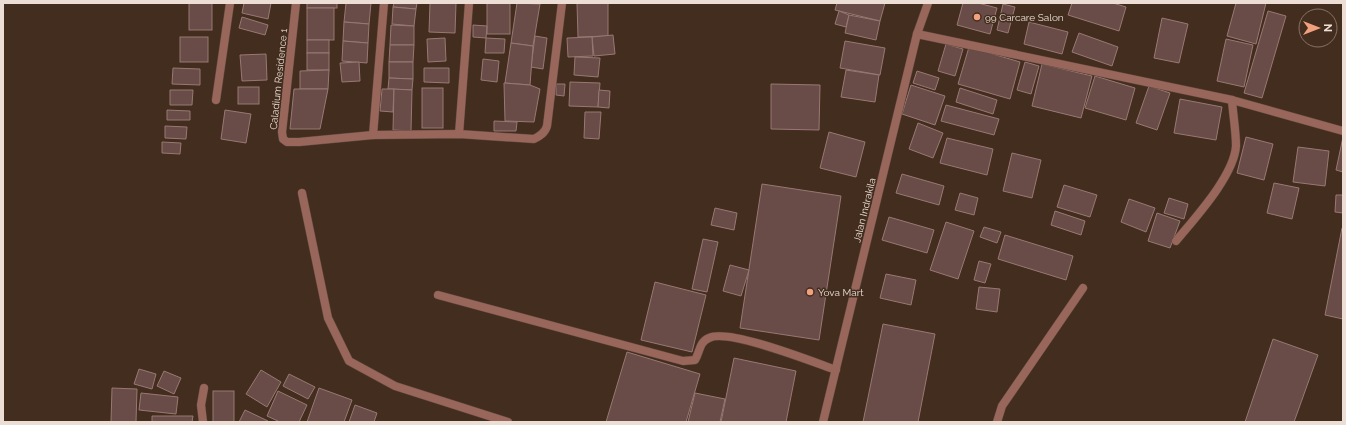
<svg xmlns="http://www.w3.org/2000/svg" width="1346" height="425" font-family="Raleway,sans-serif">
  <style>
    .building { fill: #694c48; stroke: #987873 }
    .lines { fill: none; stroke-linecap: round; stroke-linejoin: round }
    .service-casing { stroke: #5e493b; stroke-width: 9 }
    .minor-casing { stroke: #5e493b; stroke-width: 9 }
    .tertiary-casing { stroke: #5e493b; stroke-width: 9 }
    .service { stroke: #99665c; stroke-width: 8 }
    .minor { stroke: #99665c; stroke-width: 8 }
    .tertiary { stroke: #99665c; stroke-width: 8 }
    .poi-dot { fill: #f1a17d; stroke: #432d1e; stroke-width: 1.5 }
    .labels { text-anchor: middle; stroke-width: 3; stroke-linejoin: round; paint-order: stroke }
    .poi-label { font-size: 10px; fill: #ecded5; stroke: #432d1e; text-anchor: start }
    .street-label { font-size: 10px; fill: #ecded5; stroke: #432d1e }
  </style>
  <rect width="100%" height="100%" fill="#432d1e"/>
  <g class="building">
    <rect x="189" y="3" width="23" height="27"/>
    <polygon points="244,3 271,3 268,19 242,13"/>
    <rect x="307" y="3" width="30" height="5"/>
    <polygon points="346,3 371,3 369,24 344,22"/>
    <polygon points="394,3 417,3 416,9 393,7"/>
    <polygon points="430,3 456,3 455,33 429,32"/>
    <rect x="487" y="3" width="23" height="31"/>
    <polygon points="517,3 540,4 533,46 511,43"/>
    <polygon points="577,3 608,3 608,36 578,37"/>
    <polygon points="837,3 885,3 880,21 835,10"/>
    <polygon points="963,3 978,3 997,8 990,34 957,25"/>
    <polygon points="1072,3 1113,3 1126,7 1119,31 1068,15"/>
    <polygon points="1236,3 1266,3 1256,44 1227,36"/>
    <polygon points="1003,4 1015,7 1008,33 997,30"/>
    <polygon points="393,7 416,9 414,26 392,24"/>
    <rect x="307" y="8" width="27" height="32"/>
    <polygon points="839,11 849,15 846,27 835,24"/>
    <polygon points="1268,11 1286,16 1262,98 1244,93"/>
    <polygon points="849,15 880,21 876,40 845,33"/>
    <polygon points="242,17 268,25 265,35 239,28"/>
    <polygon points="1162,18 1188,24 1179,63 1154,58"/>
    <polygon points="344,22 369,24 368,43 343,41"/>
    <polygon points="1029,22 1068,32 1062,54 1024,44"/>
    <polygon points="391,25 414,26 414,45 390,45"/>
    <polygon points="473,25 487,26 486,38 473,37"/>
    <polygon points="1079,33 1118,47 1112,66 1072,52"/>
    <polygon points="613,35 615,54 594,56 592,37"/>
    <polygon points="535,36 547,38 543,69 531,67"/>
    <rect x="180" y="37" width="28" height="25"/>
    <polygon points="592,37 593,56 568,57 567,38"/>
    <polygon points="445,38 446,61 428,62 427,39"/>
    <polygon points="486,38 505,39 504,53 485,53"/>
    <polygon points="1226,39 1253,45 1244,87 1217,81"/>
    <rect x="307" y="40" width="22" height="13"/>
    <polygon points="343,41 368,43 367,63 342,61"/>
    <polygon points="845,41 885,48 880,75 840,68"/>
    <polygon points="511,43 533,46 530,85 505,83"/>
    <polygon points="946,44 963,49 955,76 938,71"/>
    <polygon points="390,45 414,45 413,62 389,62"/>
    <polygon points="969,47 1020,62 1010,99 958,84"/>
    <rect x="307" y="53" width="22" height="17"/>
    <polygon points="266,54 267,80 242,81 240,55"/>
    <polygon points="575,57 600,58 598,77 574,75"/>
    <polygon points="483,59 499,61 497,82 481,80"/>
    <polygon points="359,62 360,81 342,82 340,63"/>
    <polygon points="389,62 413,62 413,79 389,78"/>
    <polygon points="1025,62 1039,66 1031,94 1017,90"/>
    <polygon points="1042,64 1092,76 1081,118 1032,106"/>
    <polygon points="173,68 200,69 200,85 172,84"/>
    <polygon points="424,68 449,68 449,83 424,82"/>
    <polygon points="329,70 328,89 300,89 300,71"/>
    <polygon points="846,70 879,75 875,102 841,97"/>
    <polygon points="917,71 939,78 935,90 913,83"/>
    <polygon points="1095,76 1135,88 1126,120 1085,108"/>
    <polygon points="389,78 413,79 412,90 388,89"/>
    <polygon points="570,82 600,83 598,107 569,106"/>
    <polygon points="504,83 530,85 540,89 534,122 505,121"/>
    <polygon points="556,84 565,84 564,96 556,95"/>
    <polygon points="771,84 820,85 819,130 771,129"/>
    <polygon points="911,85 945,96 935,125 902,114"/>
    <polygon points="1149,86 1170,93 1157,130 1136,123"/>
    <rect x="238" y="87" width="21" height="17"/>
    <rect x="422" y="88" width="21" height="40"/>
    <polygon points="960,88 997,100 993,114 956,102"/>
    <polygon points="294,89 328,89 320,129 290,129"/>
    <polygon points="382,89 394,89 393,112 380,111"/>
    <polygon points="394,89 412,90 411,131 393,130"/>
    <polygon points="170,90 193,90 192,105 170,105"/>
    <polygon points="599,90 610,91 609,108 598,107"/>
    <polygon points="1180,99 1222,107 1216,140 1174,133"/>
    <polygon points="946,105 999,119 994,135 941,121"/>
    <polygon points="167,110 190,111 190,120 167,120"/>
    <polygon points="225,110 251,114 246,143 221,139"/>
    <polygon points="585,112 601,112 599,139 584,138"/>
    <polygon points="494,121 517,122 516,131 494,131"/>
    <polygon points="918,123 943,133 933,158 909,149"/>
    <polygon points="165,126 187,127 186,139 165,138"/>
    <polygon points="829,132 865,142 856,177 820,168"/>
    <polygon points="1246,137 1273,144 1264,180 1237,173"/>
    <polygon points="1343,137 1343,172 1336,170"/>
    <polygon points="947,138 993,149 987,175 940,163"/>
    <polygon points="162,142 181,143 180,154 162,153"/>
    <polygon points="1298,147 1329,151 1325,186 1293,182"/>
    <polygon points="1012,153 1041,160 1032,198 1003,191"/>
    <polygon points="902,174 944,186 939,205 896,193"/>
    <polygon points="1274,183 1299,188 1292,219 1267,213"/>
    <polygon points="762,184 841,196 819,340 740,328"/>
    <polygon points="1064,185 1097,195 1090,217 1057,207"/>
    <polygon points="960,193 978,198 974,215 955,210"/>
    <polygon points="1336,195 1343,195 1343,213 1335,212"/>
    <polygon points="1169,198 1188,204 1184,219 1164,213"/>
    <polygon points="1129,199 1155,208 1146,232 1121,222"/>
    <polygon points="715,208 737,213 734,230 711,225"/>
    <polygon points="1055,211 1085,221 1081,235 1051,225"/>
    <polygon points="1157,213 1180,221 1170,248 1148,241"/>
    <polygon points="889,217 934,230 927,253 882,240"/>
    <polygon points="946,222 974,231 958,279 930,270"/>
    <polygon points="984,227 1001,232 997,243 980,237"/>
    <polygon points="1342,228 1343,229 1343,319 1325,315"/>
    <polygon points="1005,235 1073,256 1066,280 998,259"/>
    <polygon points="703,239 718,242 707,292 692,289"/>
    <polygon points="979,261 991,264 985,283 974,280"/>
    <polygon points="730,265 749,270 741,296 723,291"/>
    <polygon points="886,274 916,280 911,305 880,298"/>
    <polygon points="655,282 706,295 692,352 641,340"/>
    <polygon points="979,287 1000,289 997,312 976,309"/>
    <polygon points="883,324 935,334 918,422 863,422"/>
    <polygon points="1273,339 1318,355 1294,422 1245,422"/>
    <polygon points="627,352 700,374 686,422 606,422"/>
    <polygon points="734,358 796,371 786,422 721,422"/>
    <polygon points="139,369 156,374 152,389 134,384"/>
    <polygon points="261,370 281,382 267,407 246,394"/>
    <polygon points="164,371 181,378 174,394 157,386"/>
    <polygon points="289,374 315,387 308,399 283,386"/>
    <polygon points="112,388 137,389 136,422 111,422"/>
    <polygon points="319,388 352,400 344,422 307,422"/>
    <rect x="213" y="391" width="21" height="31"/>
    <polygon points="278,391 307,405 299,422 280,422 267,416"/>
    <polygon points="141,393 178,397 176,414 139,410"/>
    <polygon points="695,393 725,399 720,422 688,422"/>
    <polygon points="355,405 377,413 374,422 349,422"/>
    <polygon points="245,410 268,421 267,422 239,422"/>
    <polygon points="152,416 193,416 192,422 152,422"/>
  </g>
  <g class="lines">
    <defs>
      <g id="service">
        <polyline points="302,193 328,318 349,361 395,386 508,422"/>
        <path d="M438,295L683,361L695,360C700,352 699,342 709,338C728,328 813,362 836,370"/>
        <polyline points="997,422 1002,406 1083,288"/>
      </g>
      <g id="minor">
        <path d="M296,3L282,132L283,139L287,142H299L373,135L459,134L534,139C540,136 545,133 547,126L562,3"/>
        <polyline points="917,34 1232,100 1343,131"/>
        <polyline points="216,100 230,3"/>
        <polyline points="459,134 469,3"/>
        <polyline points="373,135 384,3"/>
        <path d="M1176,241C1194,219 1234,176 1236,146C1236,131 1233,115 1232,100"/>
        <polyline points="203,422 201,405 204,388"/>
      </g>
      <polyline id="tertiary" points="823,422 917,34 928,3"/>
    </defs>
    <use href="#service" class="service-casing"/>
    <use href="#minor" class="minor-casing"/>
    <use href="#tertiary" class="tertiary-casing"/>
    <use href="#service" class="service"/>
    <use href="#minor" class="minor"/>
    <use href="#tertiary" class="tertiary"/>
  </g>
  <g class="poi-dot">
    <circle cx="977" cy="17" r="4"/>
    <circle cx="810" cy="292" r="4"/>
  </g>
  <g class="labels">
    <g class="poi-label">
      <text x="985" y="21">99 Carcare Salon</text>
      <text x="818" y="296">Yova Mart</text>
    </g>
    <g class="street-label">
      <text transform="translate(278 79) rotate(-84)" y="4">Caladium Residence 1</text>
      <text transform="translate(864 210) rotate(-76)" y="4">Jalan Indrakila</text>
    </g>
  </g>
  <rect width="1346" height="425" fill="none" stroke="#ecded5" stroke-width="8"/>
  <g transform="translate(1318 28) rotate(90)"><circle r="19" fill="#432d1e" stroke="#877467"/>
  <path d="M0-3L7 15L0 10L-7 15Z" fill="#f1a17d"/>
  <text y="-6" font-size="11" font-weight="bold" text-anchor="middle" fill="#ecded5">N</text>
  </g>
</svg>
